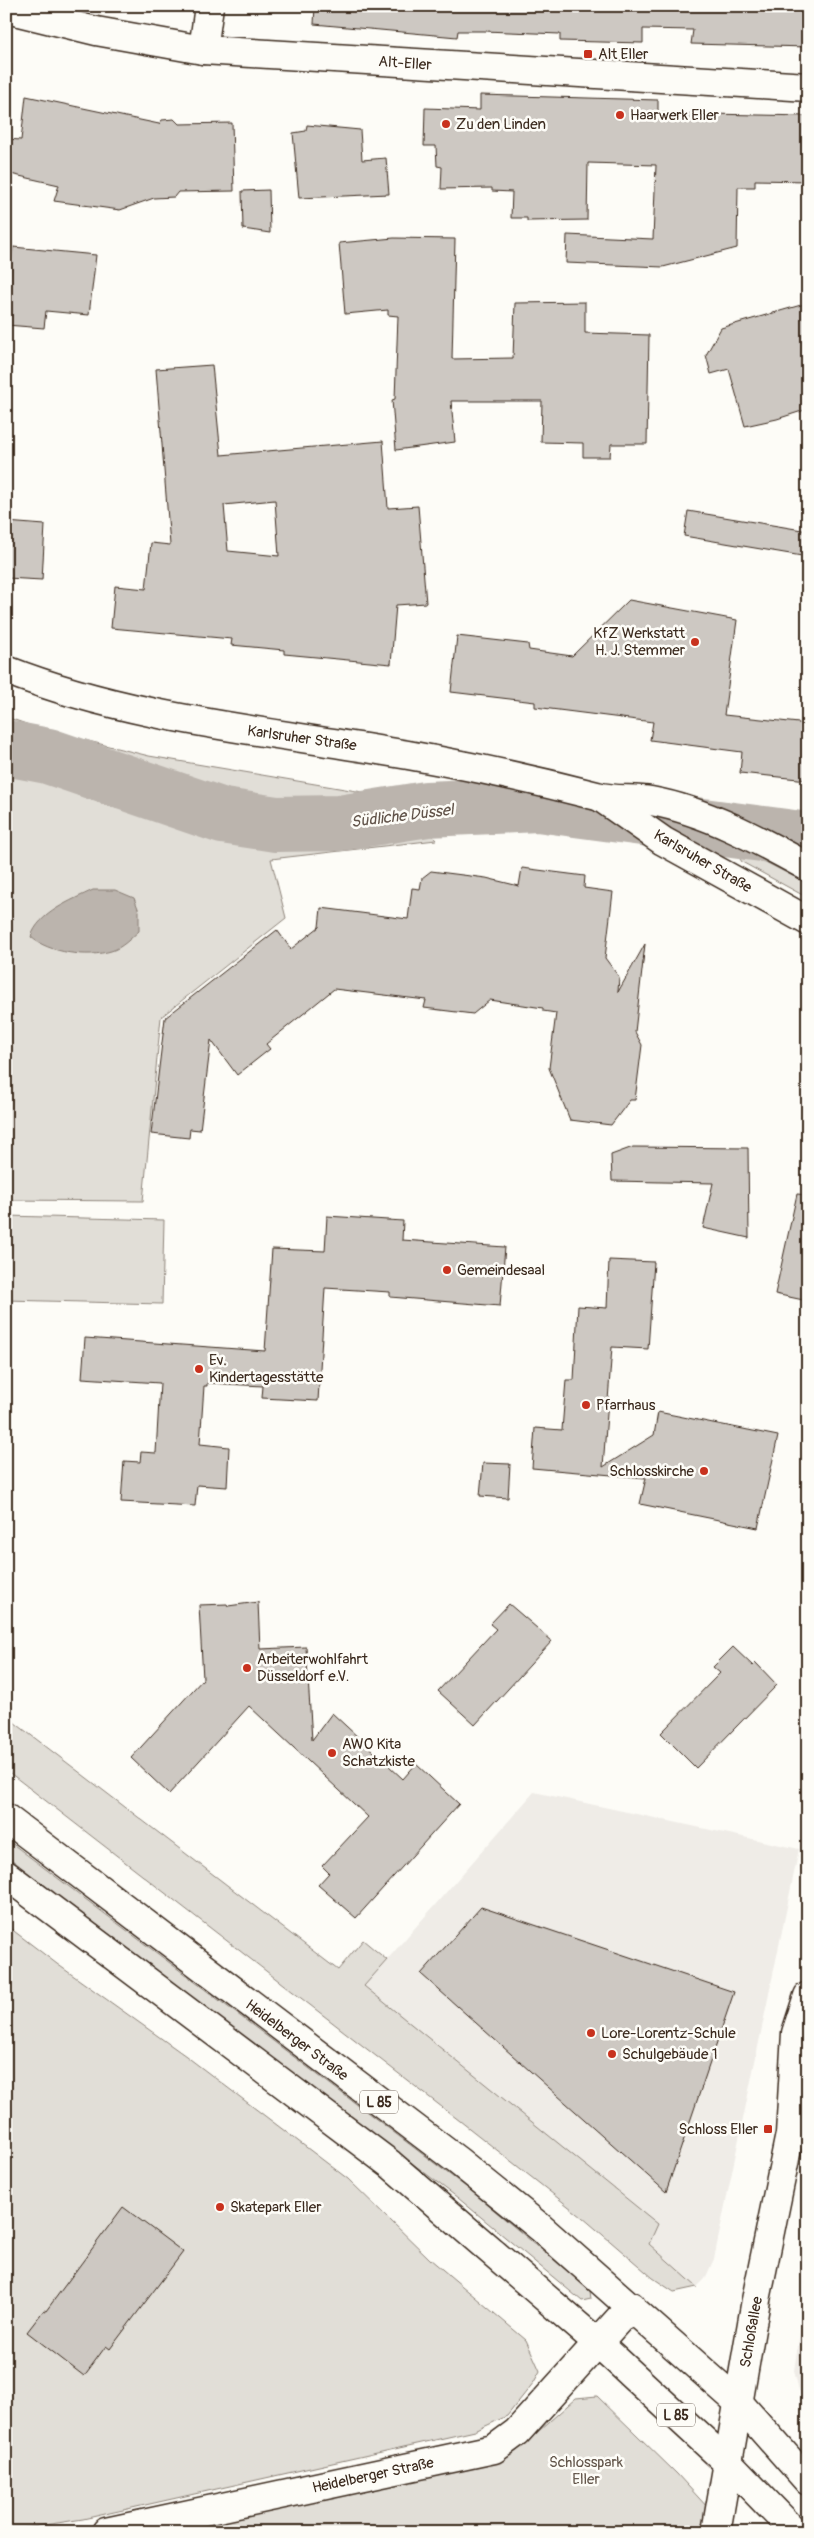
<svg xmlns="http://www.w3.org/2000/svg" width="814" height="2538" font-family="Pangolin,sans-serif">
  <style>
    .built { fill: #efece7 }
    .green { fill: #e1ded7; stroke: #8e847a }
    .water { fill: #bbb4ad; stroke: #887d74 }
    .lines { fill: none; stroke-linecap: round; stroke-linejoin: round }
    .river { stroke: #bbb4ad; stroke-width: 56 }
    .building { fill: #cdc8c2; stroke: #3b2a1e; fill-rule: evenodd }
    .street-casing { stroke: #3b2a1e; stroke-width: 31 }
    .secondary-casing { stroke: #3b2a1e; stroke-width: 31 }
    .primary-casing { stroke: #3b2a1e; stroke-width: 31 }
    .street { stroke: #fdfcf7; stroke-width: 28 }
    .secondary { stroke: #fdfcf7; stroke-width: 28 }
    .primary { stroke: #fdfcf7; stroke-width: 28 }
    .poi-dot { fill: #c8321e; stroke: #fdfcf7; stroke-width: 2 }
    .labels { text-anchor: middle; stroke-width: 5; stroke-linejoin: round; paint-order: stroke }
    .shield { fill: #fdfcf7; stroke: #75695f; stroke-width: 1 }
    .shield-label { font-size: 14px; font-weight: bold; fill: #3b2a1e }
    .poi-label { font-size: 15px; fill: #3b2a1e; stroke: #fdfcf7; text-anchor: start }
    .street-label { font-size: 15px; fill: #3b2a1e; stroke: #fdfcf7 }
    .park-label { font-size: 15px; fill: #64574c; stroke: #fdfcf7 }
    .water-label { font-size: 16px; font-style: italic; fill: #615349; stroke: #fdfcf7 }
  </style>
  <rect width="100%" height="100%" fill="#fdfcf7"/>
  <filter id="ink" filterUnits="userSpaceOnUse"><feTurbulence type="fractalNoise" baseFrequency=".02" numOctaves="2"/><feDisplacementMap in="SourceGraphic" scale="10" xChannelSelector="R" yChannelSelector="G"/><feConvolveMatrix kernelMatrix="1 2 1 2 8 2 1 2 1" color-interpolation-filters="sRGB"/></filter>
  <g filter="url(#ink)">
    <g class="built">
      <polygon points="534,1792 799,1849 714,2259 705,2279 697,2287 649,2244 654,2234 364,1986"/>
      <polygon points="808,2279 808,2406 799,2390 794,2371"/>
    </g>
    <g class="green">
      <polygon points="6,717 44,730 149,756 398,798 436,840 271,859 286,918 161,1017 143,1201 6,1200"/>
      <polygon points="744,855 752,855 808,884 808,898 742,862 740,859"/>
      <polygon points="6,1216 164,1220 162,1304 6,1300"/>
      <polygon points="6,1716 338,1970 363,1940 387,1960 364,1986 658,2224 649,2244 697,2287 674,2292 653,2278 582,2217 460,2121 6,1770"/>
      <polygon points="6,1839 470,2190 584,2285 590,2291 591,2299 582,2301 458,2198 31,1875 6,1855"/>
      <polygon points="6,1925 57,1964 186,2056 348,2179 430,2259 526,2340 540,2371 534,2382 507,2416 475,2431 83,2519 6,2531"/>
      <polygon points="597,2396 677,2474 730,2532 146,2532 515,2452 576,2398"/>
    </g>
    <path class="water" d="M93,890H115L134,898L139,911V931C131,938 122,948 111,951C88,958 49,953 31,937C38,913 72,900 93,890Z"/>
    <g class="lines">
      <polyline class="river" points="6,748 48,756 223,816 276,824 340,823 427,809 538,804 808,840"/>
    </g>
    <g class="building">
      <polygon points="315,6 805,6 804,19 808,19 808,47 691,44 693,30 643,29 643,43 560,41 560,34 484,31 458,31 457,37 314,24"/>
      <polygon points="480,95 658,100 658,113 808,116 808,181 755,180 755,187 738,187 737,248 663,267 566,263 567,235 653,239 656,165 588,163 587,220 527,221 527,218 511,218 512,192 492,191 492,188 441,189 442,167 437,166 436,146 424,146 425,108 480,110"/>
      <polygon points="26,96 159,124 162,120 174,119 179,124 232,123 234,191 178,192 174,197 154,198 120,210 54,201 59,185 6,173 6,139 21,140"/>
      <polygon points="307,125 360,130 362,160 386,158 389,194 299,198 293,133 306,131"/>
      <polygon points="269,190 270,233 243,229 242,191"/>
      <polygon points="394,238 455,239 452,359 513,358 515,303 585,302 585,333 649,335 647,444 611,444 610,457 583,457 583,443 541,442 542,401 451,401 455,442 396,450 392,400 395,399 398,316 388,315 388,310 345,314 339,243"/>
      <polygon points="13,247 96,255 89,315 46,311 44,328 6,325"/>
      <polygon points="808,303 808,409 777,419 745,426 729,369 711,374 706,355 721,328"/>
      <path d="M212,365L221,455L383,441L388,508L418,506L426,603L396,605L391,664L284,654V650L231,645L232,639L111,628L115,586L146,589L151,543L170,545L156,369ZM275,500L279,556L228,551L224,505Z"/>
      <polygon points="688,511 808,531 808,557 684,536"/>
      <polygon points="6,522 45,525 42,580 6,578"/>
      <polygon points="629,600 737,620 724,715 808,724 808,780 740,773 742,752 650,740 653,722 535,707 535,702 451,692 457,636 528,644 529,650 572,656"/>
      <polygon points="522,868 585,876 584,888 613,892 605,958 619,977 618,992 645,944 635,1032 642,1045 635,1100 630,1100 611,1125 570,1120 549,1068 556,1013 543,1011 543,1008 490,1000 473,1014 424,1008 426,1000 334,989 266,1044 270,1049 237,1075 211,1040 200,1130 190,1129 189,1138 151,1134 165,1018 277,930 291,949 319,927 321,908 408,919 412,888 420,889 422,878 431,871 486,878 519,886"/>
      <polygon points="633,1147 748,1148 749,1238 703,1228 713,1183 612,1181 611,1155"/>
      <polygon points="797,1194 808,1195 808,1301 775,1294"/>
      <polygon points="327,1216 403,1221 402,1240 505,1247 500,1306 390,1297 390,1292 325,1288 318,1401 262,1398 263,1386 207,1383 207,1386 204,1386 200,1444 229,1447 227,1487 197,1485 195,1506 121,1502 124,1461 140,1462 141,1452 156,1453 160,1383 82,1378 85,1338 265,1351 272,1249 325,1251"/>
      <polygon points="609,1260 654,1262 648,1349 612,1347 603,1467 654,1435 658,1412 778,1436 758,1528 640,1504 646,1478 532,1468 535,1428 562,1430 566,1380 574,1380 578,1306 607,1308"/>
      <polygon points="483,1463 510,1464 508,1498 480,1496"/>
      <polygon points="258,1602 260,1649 306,1647 312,1740 332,1713 403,1779 416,1764 459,1804 356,1918 318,1885 329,1873 322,1866 368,1817 249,1706 169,1794 131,1758 203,1679 199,1605 227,1604 228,1606"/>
      <polygon points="509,1604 552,1641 475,1725 438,1691 496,1629 490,1624"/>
      <polygon points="733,1647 753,1666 756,1663 777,1685 696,1768 661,1733 720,1673 713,1667"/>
      <polygon points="481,1907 734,1992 666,2192 421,1974"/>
      <polygon points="123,2207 183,2252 110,2349 106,2346 84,2376 27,2332 44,2310 46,2311"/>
    </g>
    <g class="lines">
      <defs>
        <g id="street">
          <polyline points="6,9 96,31 203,50 808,87"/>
          <polyline points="203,50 209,6"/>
          <polyline points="106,2532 494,2449 517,2432 631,2306"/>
          <polyline points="716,2532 756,2300 790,2134 796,2033 808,1996"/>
        </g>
        <g id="secondary">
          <path d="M6,670C123,716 249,729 372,749C448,761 523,777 597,796C614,801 633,798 651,801C706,811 759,840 808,867"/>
          <polyline points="603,799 663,841 808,921"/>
        </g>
        <g id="primary">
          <polyline points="6,1818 458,2161 541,2228 739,2403 808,2481"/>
          <polyline points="6,1875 390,2164 598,2343 729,2464 795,2532"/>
        </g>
      </defs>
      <use href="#street" class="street-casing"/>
      <use href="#secondary" class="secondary-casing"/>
      <use href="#primary" class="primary-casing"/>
      <use href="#street" class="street"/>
      <use href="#secondary" class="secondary"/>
      <use href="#primary" class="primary"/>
    </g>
  </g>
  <g class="poi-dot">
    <rect x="583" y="49" width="10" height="10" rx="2.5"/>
    <circle cx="620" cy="115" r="5"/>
    <circle cx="446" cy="124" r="5"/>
    <circle cx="695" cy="642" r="5"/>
    <circle cx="447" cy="1270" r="5"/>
    <circle cx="199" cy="1369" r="5"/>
    <circle cx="586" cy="1405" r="5"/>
    <circle cx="704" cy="1471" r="5"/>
    <circle cx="247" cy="1668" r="5"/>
    <circle cx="332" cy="1753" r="5"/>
    <circle cx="591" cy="2033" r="5"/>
    <circle cx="612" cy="2054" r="5"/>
    <rect x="763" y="2124" width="10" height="10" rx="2.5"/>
    <circle cx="220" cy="2207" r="5"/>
  </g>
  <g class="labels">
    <g class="shield">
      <rect x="360" y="2090.5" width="38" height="23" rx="4"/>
      <rect x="657" y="2403.5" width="38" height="23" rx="4"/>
    </g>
    <g class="shield-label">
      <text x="379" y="2107">L 85</text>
      <text x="676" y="2420">L 85</text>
    </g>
    <g class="poi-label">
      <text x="598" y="59">Alt Eller</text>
      <text x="630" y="120">Haarwerk Eller</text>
      <text x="456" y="129">Zu den Linden</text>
      <text x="685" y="638" text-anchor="end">KfZ Werkstatt<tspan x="685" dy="17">H. J. Stemmer</tspan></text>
      <text x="457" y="1275">Gemeindesaal</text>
      <text x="209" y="1365">Ev.<tspan x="209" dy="17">Kindertagesstätte</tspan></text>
      <text x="596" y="1410">Pfarrhaus</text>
      <text x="694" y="1476" text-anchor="end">Schlosskirche</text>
      <text x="257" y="1664">Arbeiterwohlfahrt<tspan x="257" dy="17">Düsseldorf e.V.</tspan></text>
      <text x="342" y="1749">AWO Kita<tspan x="342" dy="17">Schatzkiste</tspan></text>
      <text x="601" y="2038">Lore-Lorentz-Schule</text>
      <text x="622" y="2059">Schulgebäude 1</text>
      <text x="758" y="2134" text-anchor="end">Schloss Eller</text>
      <text x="230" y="2212">Skatepark Eller</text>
    </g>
    <g class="street-label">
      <text transform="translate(405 63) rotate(4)" y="5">Alt-Eller</text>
      <text transform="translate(302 738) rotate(8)" y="5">Karlsruher Straße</text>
      <text transform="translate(703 861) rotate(30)" y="5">Karlsruher Straße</text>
      <text transform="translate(297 2040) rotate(37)" y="5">Heidelberger Straße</text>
      <text transform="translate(751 2332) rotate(-80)" y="5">Schloßallee</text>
      <text transform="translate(373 2475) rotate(-12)" y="5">Heidelberger Straße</text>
    </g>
    <g class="park-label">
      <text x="586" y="2467">Schlosspark<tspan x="586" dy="17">Eller</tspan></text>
    </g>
    <g class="water-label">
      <text transform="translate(402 815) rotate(-7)" y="6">Südliche Düssel</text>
    </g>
  </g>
  <rect width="814" height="2538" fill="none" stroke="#fdfcf7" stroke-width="25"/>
  <rect x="12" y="12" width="789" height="2513" fill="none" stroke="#3b2a1e" stroke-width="2" filter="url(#ink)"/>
</svg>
